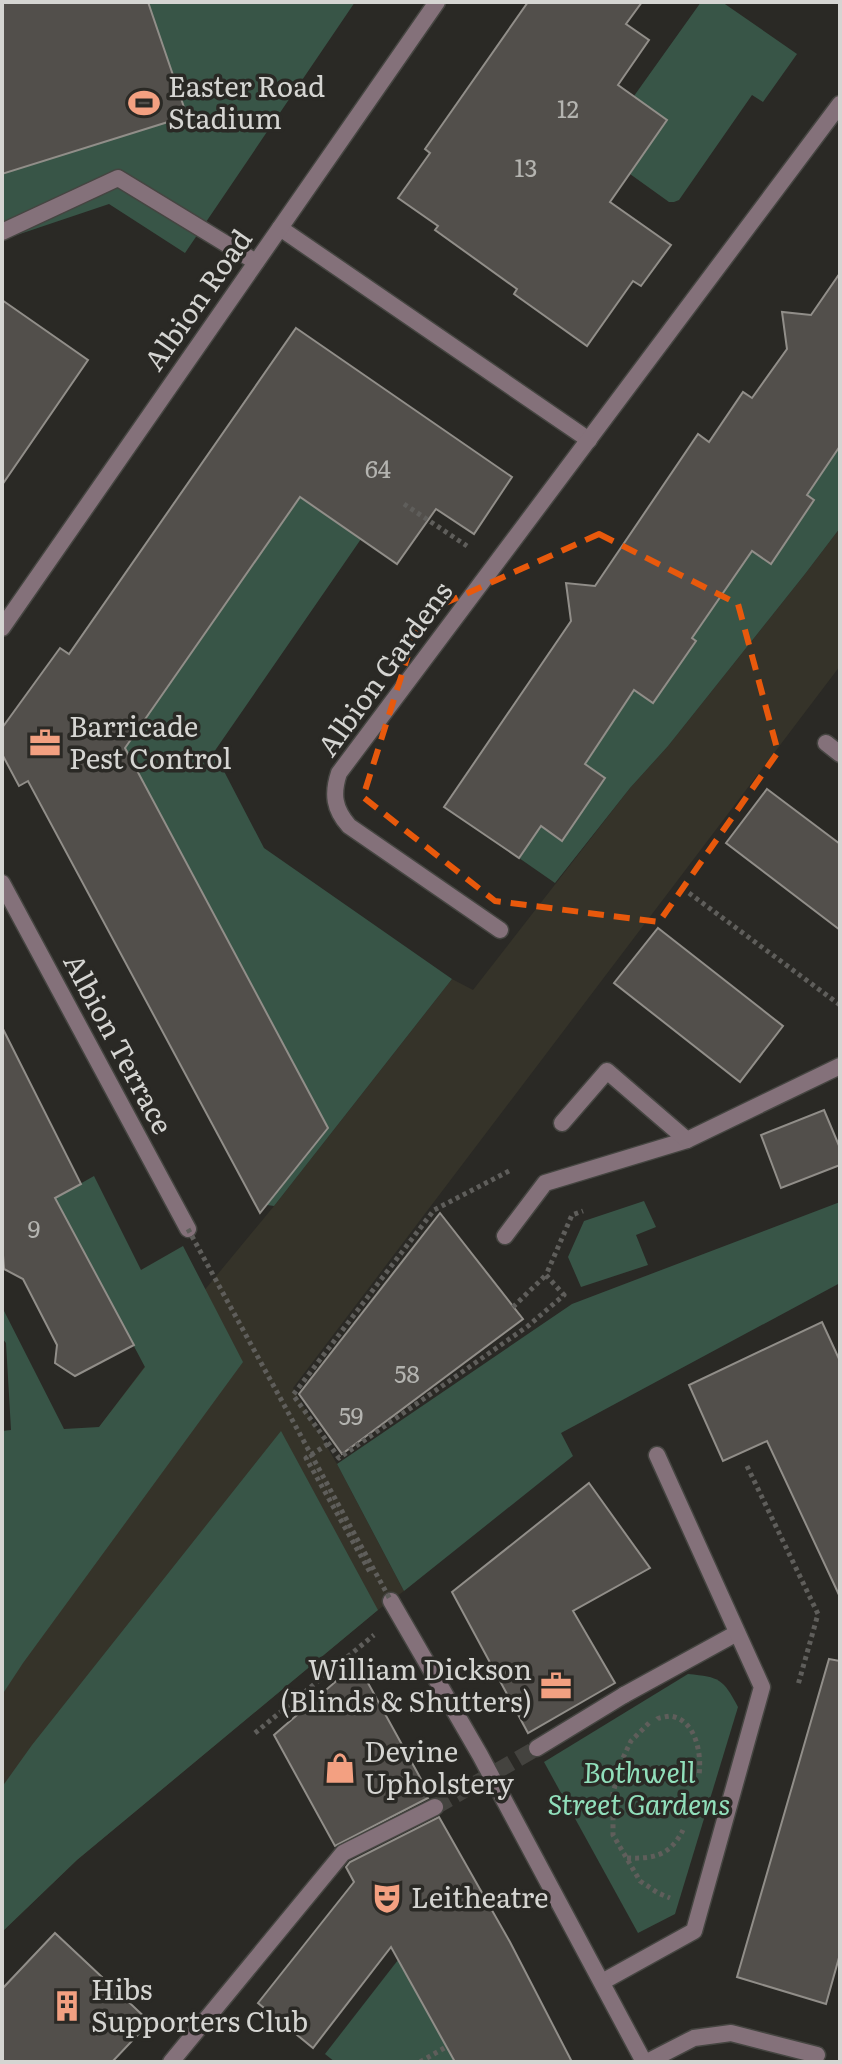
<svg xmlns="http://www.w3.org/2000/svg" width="842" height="2064" font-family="Literata,serif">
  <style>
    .built { fill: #353329 }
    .green { fill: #385547 }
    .building { fill: #524f4b; stroke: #918e89; stroke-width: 2 }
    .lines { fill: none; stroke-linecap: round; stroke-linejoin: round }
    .minor-tunnel { stroke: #44433f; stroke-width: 16; stroke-dasharray: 16 8; stroke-linecap: butt }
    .service-casing { stroke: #454541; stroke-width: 19 }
    .minor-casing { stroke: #454541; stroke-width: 19 }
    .path { stroke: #5f5e5b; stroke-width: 5; stroke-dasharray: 4 4; stroke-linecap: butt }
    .service { stroke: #84717a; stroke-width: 16 }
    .minor { stroke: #84717a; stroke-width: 16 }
    .path-bridge { stroke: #5f5e5b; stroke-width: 5; stroke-dasharray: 4 4; stroke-linecap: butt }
    .marked { fill: none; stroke: #e8590c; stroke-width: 6; stroke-dasharray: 16 10; stroke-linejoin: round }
    .labels { text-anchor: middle; stroke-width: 7; stroke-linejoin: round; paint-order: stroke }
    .number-label { font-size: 24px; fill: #b4b4b0 }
    .poi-label { font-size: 28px; fill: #d5d5d2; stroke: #2a2925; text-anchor: start }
    .street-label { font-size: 28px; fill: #d5d5d2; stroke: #2a2925 }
    .park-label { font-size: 28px; font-style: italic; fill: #91dfbb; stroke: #2a2925 }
  </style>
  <rect width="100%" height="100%" fill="#2a2925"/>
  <polygon class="built" points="840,528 840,666 293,1388 337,1464 404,1591 378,1610 77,1860 2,1932 2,1566 99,1427 179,1321 274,1206 452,979 473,990 630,788 668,746 805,574"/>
  <g class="green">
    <polygon points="2,2 355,2 185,253 109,204 2,240"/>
    <polygon points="701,2 722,2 797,54 763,102 752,95 679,200 674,202 669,202 630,174 667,120 634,96"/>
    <polygon points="840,446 840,528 805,574 668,746 630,788 555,883 519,858 541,826 561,840 605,778 584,764 634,690 653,703 696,641 677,627 752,551 797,489"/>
    <polygon points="300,497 361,539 214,752 264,848 452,979 274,1206 267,1205 328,1128 125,748"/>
    <polygon points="94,1176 141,1270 183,1246 243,1362 23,1663 2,1695 2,1431 11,1430 6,1343 2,1338 2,1307 64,1429 99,1427 145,1367 55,1198"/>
    <polygon points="644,1201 656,1227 636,1235 648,1265 581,1287 568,1257 584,1221"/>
    <polygon points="840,1202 840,1283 561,1433 573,1456 404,1591 337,1464 572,1304"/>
    <polygon points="281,1431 378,1610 77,1860 2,1932 2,1787 32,1745"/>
    <path d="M688,1674C720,1677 723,1679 738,1707L675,1914L638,1933L544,1762Z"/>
    <polygon points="398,1960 455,2062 335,2062 325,2054"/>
  </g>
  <g class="building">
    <polygon points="2,2 148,2 187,116 2,174"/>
    <polygon points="528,2 642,2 626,24 649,40 618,85 667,120 610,202 671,245 641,286 633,281 587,346 514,294 517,289 435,230 438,226 398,198 430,153 425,149"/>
    <polygon points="840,273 840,446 807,495 814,500 771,564 752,551 692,638 696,641 653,703 634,690 585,764 605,778 562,841 541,826 519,858 444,807 571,621 566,583 595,586 698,434 709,442 743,392 752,398 787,349 782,312 811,315"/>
    <polygon points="2,300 88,360 2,485"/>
    <polygon points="296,328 512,477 474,534 436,509 397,564 300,497 125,748 328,1128 260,1213 28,781 19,786 2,754 2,728 60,648 69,654"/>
    <polygon points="767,789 840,844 840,930 726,843"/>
    <polygon points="658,928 783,1026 740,1082 614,983"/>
    <polygon points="2,1027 81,1184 55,1198 134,1345 75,1376 55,1363 57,1345 23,1279 4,1269 2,1241"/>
    <polygon points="824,1110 840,1148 840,1165 781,1188 761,1135"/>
    <polygon points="440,1213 523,1319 342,1454 299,1394"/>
    <polygon points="822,1322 840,1361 840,1597 767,1441 723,1461 689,1385"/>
    <polygon points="589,1483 650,1568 573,1611 615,1683 528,1733 452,1592"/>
    <polygon points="829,1659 840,1661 840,1954 826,2004 737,1977"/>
    <polygon points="357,1663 427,1790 424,1791 428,1798 335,1846 274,1735"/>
    <polygon points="439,1817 510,1942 572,2062 455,2062 391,1947 313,2048 258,2003 354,1882 346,1867 350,1862"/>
    <polygon points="55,1933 150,2022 112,2062 2,2062 2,1989"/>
  </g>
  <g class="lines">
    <polyline class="minor-tunnel" points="435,1807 537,1748"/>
    <defs>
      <g id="service">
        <polyline points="2,232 118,178 256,262"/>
        <polyline points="505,1236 545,1183 687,1140"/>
        <polyline points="624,1695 737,1633"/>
        <polyline points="602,1982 694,1931 762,1687 657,1455"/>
        <polyline points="647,2062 694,2038 731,2033 817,2055"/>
      </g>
      <g id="minor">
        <polyline points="280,228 589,440"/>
        <polyline points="2,628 437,2"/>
        <polyline points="826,743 840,754"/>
        <polyline points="2,883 188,1229"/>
        <path d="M500,930L349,826C334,809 332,794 339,773L840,104"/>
        <polyline points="562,1123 607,1071 687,1140 840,1066"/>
        <polyline points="391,1601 480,1755 644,2062"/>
        <polyline points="537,1748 624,1695"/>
        <polyline points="171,2062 343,1853 435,1807"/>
      </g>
    </defs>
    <use href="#service" class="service-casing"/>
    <use href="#minor" class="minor-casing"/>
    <g class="path">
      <polyline points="404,504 467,546"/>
      <polyline points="689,893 840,1005"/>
      <polyline points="509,1171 434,1210 293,1395 339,1458 528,1326 564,1295 546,1275 572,1215 583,1211"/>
      <polyline points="513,1307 546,1275"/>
      <polyline points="328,1444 306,1458 371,1574"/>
      <polyline points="747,1466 818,1614 798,1685"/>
      <path d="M657,1719C658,1718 669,1716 670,1716C696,1719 702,1755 699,1775"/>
      <polyline points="649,1723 631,1741 622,1760 613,1793 613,1835 640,1881 658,1893 670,1898"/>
      <polyline points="255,1733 374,1635"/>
      <path d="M627,1858C653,1859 670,1856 683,1830"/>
      <polyline points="420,2062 446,2047"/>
    </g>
    <use href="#service" class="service"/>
    <use href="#minor" class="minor"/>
    <polyline class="path-bridge" points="188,1229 391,1601"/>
  </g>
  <path class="marked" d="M599,534L738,604L778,752L659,922L495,901L363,797L421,614Z"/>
  <defs>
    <symbol id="stadium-bare" viewBox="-9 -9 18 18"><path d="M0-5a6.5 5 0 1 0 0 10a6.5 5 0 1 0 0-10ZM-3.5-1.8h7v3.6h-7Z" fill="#f3a081" stroke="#2a2925" stroke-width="2.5" paint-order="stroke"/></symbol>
    <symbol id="office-bare" viewBox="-9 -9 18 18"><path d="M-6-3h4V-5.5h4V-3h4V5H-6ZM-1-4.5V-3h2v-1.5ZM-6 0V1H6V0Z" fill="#f3a081" stroke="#2a2925" stroke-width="2.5" paint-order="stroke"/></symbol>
    <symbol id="shop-bare" viewBox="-9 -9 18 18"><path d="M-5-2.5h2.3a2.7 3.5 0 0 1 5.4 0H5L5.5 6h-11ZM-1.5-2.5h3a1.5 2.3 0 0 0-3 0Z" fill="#f3a081" stroke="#2a2925" stroke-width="2.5" paint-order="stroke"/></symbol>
    <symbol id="theatre-bare" viewBox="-9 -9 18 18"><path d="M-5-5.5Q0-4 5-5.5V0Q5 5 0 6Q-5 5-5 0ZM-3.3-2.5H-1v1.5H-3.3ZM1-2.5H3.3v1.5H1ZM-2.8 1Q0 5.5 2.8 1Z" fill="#f3a081" stroke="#2a2925" stroke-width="2.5" paint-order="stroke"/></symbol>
    <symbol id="building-bare" viewBox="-9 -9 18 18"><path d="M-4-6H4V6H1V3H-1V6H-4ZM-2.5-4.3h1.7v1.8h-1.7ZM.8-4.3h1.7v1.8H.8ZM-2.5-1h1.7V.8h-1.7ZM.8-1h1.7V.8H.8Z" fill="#f3a081" stroke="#2a2925" stroke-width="2.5" paint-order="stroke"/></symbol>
  </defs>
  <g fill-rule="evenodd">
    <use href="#stadium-bare" x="122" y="81" width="44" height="44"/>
    <use href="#office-bare" x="23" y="721" width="44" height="44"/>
    <use href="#office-bare" x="534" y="1664" width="44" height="44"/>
    <use href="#shop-bare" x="318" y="1746" width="44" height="44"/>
    <use href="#theatre-bare" x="365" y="1876" width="44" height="44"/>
    <use href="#building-bare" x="45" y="1984" width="44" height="44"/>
  </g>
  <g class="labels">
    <g class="number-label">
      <text x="568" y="118">12</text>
      <text x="526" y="177">13</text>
      <text x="378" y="478">64</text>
      <text x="34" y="1238">9</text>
      <text x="407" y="1383">58</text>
      <text x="351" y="1425">59</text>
    </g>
    <g class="poi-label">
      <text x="168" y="97">Easter Road<tspan x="168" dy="32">Stadium</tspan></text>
      <text x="69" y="737">Barricade<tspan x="69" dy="32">Pest Control</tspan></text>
      <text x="532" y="1680" text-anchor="end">William Dickson<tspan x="532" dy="32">(Blinds &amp; Shutters)</tspan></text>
      <text x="364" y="1762">Devine<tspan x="364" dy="32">Upholstery</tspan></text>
      <text x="411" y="1908">Leitheatre</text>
      <text x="91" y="2000">Hibs<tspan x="91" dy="32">Supporters Club</tspan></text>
    </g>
    <g class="street-label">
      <text transform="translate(198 300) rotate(-55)" y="10">Albion Road</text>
      <text transform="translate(385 669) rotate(-54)" y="10">Albion Gardens</text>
      <text transform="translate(118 1044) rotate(62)" y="10">Albion Terrace</text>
    </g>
    <g class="park-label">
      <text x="639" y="1783">Bothwell<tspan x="639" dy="32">Street Gardens</tspan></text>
    </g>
  </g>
  <rect width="842" height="2064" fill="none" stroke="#d5d5d2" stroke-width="8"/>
</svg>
